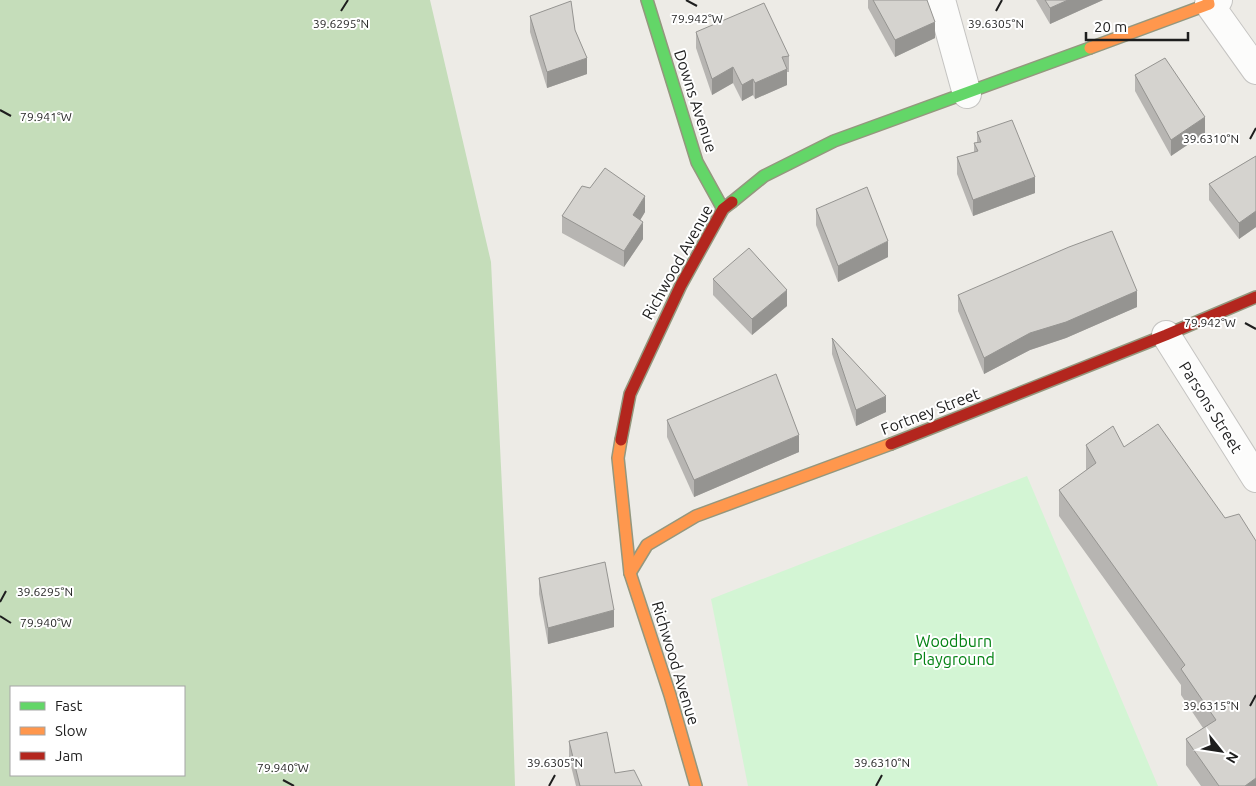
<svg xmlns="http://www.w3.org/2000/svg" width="1256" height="786" font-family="Ubuntu,sans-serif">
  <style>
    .forest { fill: #c5ddba; fill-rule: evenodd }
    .park { fill: #d3f5d4 }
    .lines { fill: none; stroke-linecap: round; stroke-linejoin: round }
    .street-casing { stroke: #c5c4c2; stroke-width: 30 }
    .fast-casing { stroke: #94977e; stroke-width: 14 }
    .slow-casing { stroke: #94977e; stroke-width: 14 }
    .jam-casing { stroke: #94977e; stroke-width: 14 }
    .street { stroke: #fcfcfb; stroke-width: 28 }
    .fast { stroke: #63d668; stroke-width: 11 }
    .slow { stroke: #ff974d; stroke-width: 11 }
    .jam { stroke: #b3261e; stroke-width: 11 }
    .wall { fill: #b7b5b2 }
    .shaded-wall { fill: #959491 }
    .building { fill: #d5d3cf; stroke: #959491 }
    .ticks { fill: none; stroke: #1e1e1e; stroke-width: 2 }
    .labels { text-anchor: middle; stroke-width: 4; stroke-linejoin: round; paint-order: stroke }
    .street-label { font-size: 16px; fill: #1e1e1e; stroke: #fff }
    .park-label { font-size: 16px; fill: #058315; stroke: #fff }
    .ticks-label { font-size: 12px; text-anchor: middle; fill: #1e1e1e; stroke: #fff; stroke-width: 4; stroke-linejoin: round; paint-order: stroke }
  </style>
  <rect width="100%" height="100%" fill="#edebe6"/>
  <path class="forest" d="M0,0H430L491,262L512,692L515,786H0ZM11,687H184V775H11Z"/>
  <polygon class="park" points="1027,476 1158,786 748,786 711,599"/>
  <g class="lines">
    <defs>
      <g id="street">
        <polyline points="941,0 967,94"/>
        <polyline points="1218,0 1209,4 1256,70"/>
        <polyline points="1166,335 1256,478"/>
      </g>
      <g id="fast">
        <polyline points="647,0 697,162 723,209"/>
        <polyline points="732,202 764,176 834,141 1090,48"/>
      </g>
      <g id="slow">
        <polyline points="1090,48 1209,4 1208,0"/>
        <polyline points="621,440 618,458 630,573 670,695 696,786"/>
        <polyline points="630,573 647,545 696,516 891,444"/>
      </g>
      <g id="jam">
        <polyline points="621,440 630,394 681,285 723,209 732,202"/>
        <polyline points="891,444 1166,335 1256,297"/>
      </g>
    </defs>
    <use href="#street" class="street-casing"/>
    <use href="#fast" class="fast-casing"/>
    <use href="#slow" class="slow-casing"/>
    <use href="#jam" class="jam-casing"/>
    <use href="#street" class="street"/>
    <use href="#fast" class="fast"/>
    <use href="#slow" class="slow"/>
    <use href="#jam" class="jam"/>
  </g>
  <g class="wall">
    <polygon points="868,0 927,0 935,38 895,57 868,8"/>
    <polygon points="1036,0 1103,0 1050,24"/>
    <polygon points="530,16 575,30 587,74 547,88 530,32"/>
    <polygon points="696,32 789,56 789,72 787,72 787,85 755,99 753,95 742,101 733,83 712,95 696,48"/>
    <polygon points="1135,75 1205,133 1171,156 1135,91"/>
    <polygon points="977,132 1035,193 973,216 957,174 957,157 974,152 974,143 977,143"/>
    <polygon points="1256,156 1256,227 1239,239 1209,200 1209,184"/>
    <polygon points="590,188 645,212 640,220 643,239 624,267 562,233 562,216"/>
    <polygon points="816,209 888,257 838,282 816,225"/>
    <polygon points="713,279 787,306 752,335 713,295"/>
    <polygon points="958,295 1137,307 1066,338 1030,350 984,374 958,311"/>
    <polygon points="832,338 886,412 856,426 832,354"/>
    <polygon points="667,420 799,452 694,497 667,437"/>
    <polygon points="1113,426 1256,786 1201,786 1186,765 1186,739 1203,728 1181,695 1181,685 1059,516 1059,490 1086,471 1086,445"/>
    <polygon points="539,578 614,627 548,644 539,594"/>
    <polygon points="569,741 615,773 642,786 576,786 569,758"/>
  </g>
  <g class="shaded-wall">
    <polygon points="1068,0 1103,0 1050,24 1050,8"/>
    <polygon points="935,22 935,38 895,57 895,40"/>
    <polygon points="587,58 587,74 547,88 547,72"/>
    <polygon points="733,67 733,83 712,95 712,79"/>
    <polygon points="787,69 787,85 755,99 755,83"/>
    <polygon points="753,79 753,95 742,101 742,85"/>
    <polygon points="1205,117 1205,133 1171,156 1171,140"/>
    <polygon points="1035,177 1035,193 973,216 973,200"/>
    <polygon points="645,196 645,212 633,232 633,215"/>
    <polygon points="1256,211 1256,227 1239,239 1239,223"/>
    <polygon points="643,222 643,239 624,267 624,251"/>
    <polygon points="888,241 888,257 838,282 838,266"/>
    <polygon points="787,290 787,306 752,335 752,319"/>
    <polygon points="1137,291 1137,307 1066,338 1030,350 984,374 984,358 1030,333"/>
    <polygon points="886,396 886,412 856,426 856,410"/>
    <polygon points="799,435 799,452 694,497 694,480"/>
    <polygon points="614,610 614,627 548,644 548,628"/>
    <polygon points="1256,778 1256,786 1245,786"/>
  </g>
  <g class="building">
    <polygon points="873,0 927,0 935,22 895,40"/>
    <polygon points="1045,0 1068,0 1050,8"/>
    <polygon points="571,1 575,30 587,58 547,72 530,16"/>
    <polygon points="764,3 789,56 782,57 787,69 755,83 753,79 742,85 733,67 712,79 696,32"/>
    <polygon points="1165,58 1205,117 1171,140 1135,75"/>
    <polygon points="1012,120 1035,177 973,200 957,157 978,151 974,143 981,142 977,132"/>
    <polygon points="1256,156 1256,211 1239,223 1209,184"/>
    <polygon points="605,168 645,196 633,215 643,222 624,251 562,216 582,186 590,188"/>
    <polygon points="867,187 888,241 838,266 816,209"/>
    <polygon points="1112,231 1137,291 1066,322 1030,333 984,358 958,295 1069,247"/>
    <polygon points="749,248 787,290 752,319 713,279"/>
    <polygon points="832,338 886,396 856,410"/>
    <polygon points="776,374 799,435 694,480 667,420"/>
    <polygon points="1158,424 1225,518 1239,514 1256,541 1256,778 1245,786 1219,786 1186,739 1216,720 1181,669 1185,665 1059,490 1096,463 1086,445 1113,426 1124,447"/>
    <polygon points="605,562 614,610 548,628 539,578"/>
    <polygon points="607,732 615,773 634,770 642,786 580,786 569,741"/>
  </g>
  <path class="ticks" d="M686,0L697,6M341,11L348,0M996,11L1002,0M0,110L11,116M1250,139L1256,128M1245,323L1256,329M0,602L6,591M0,616L11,623M1250,706L1256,695M283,780L294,786M549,786L555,775M876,786L882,775"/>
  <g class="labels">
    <g class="street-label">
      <text transform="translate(696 101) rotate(72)" y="6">Downs Avenue</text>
      <text transform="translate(677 262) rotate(-61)" y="6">Richwood Avenue</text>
      <text transform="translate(1211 407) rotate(58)" y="6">Parsons Street</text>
      <text transform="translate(930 411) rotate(-21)" y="6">Fortney Street</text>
      <text transform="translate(676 663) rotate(73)" y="6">Richwood Avenue</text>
    </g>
    <g class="park-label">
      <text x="954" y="647">Woodburn<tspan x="954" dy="18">Playground</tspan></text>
    </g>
  </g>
  <g class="ticks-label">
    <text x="697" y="23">79.942°W</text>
    <text x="341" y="28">39.6295°N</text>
    <text x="996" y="28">39.6305°N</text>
    <text x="46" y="121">79.941°W</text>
    <text x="1211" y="143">39.6310°N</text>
    <text x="1210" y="327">79.942°W</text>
    <text x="45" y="596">39.6295°N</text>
    <text x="46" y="627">79.940°W</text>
    <text x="1211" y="710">39.6315°N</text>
    <text x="555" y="767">39.6305°N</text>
    <text x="882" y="767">39.6310°N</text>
    <text x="283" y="772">79.940°W</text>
  </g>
  <rect x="10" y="686" width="175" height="90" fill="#ffffff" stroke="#a5a5a5"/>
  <rect x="20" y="702" width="25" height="8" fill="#63d668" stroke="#a5a5a5"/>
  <text x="55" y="711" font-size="15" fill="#1e1e1e">Fast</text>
  <rect x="20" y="727" width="25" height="8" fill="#ff974d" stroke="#a5a5a5"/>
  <text x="55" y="736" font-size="15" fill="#1e1e1e">Slow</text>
  <rect x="20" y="752" width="25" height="8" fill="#b3261e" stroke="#a5a5a5"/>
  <text x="55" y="761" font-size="15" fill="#1e1e1e">Jam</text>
  <g transform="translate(1221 751) rotate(120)" stroke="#ffffff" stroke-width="4" paint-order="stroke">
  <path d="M0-4L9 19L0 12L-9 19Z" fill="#1e1e1e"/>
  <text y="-8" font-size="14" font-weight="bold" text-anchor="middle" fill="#1e1e1e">N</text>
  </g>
  <path d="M1086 32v8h102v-8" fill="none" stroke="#1e1e1e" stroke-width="2.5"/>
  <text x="1094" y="32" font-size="15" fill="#1e1e1e" stroke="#ffffff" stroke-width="4" paint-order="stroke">20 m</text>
</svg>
